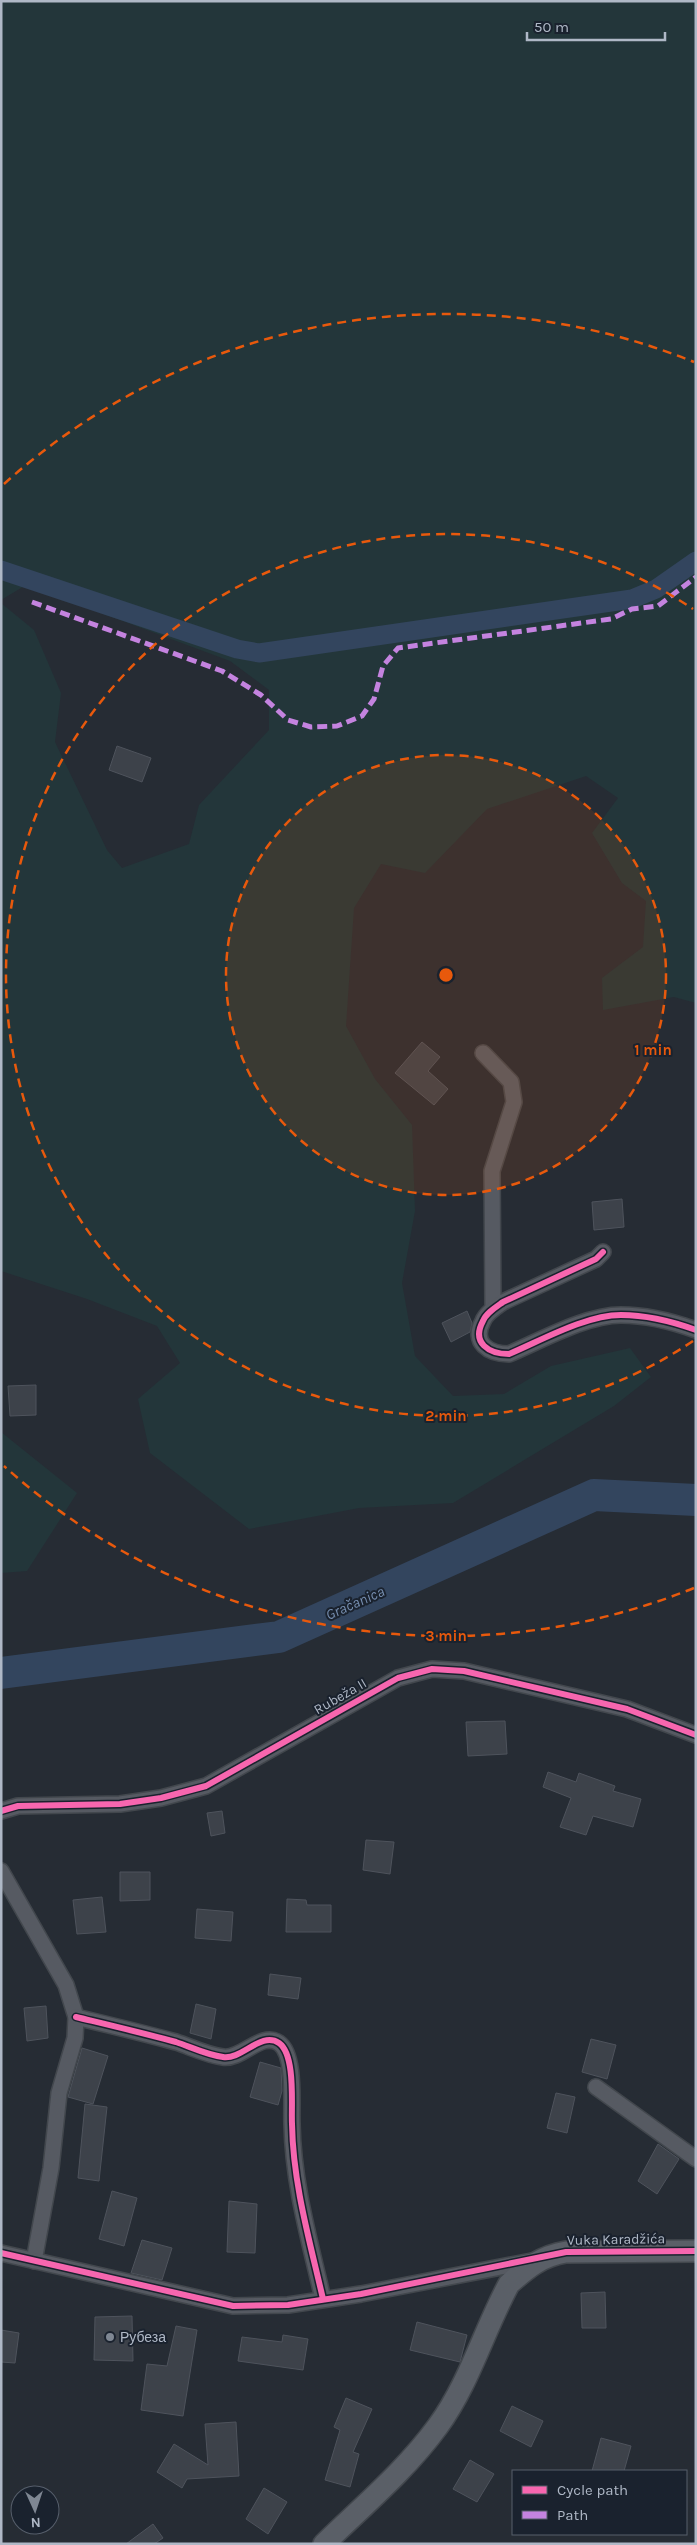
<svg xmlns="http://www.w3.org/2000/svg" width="697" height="2545" font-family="Karla,sans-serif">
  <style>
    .green { fill: #23363a }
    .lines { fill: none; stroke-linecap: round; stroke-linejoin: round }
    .canal { stroke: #33455e; stroke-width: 19 }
    .river { stroke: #33455e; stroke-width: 32 }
    .building { fill: #3d424a; stroke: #4e535c }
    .street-casing { stroke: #42474d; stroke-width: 18 }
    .secondary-casing { stroke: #42474d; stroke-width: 24 }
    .street { stroke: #565a62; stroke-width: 15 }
    .secondary { stroke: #5a5f67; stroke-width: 21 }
    .quiet { stroke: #c483df; stroke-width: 5; stroke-dasharray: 10 5; stroke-linecap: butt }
    .cycleway-casing { stroke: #1a222e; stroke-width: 9 }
    .cycleway { stroke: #f766af; stroke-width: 6 }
    .ring { fill: none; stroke: #e8590c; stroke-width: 2.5; stroke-dasharray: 9 6 }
    .poi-dot { fill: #7f8793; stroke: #1a222e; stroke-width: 2 }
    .labels { text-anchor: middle; stroke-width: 4; stroke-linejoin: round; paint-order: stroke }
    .street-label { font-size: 14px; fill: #afb8c6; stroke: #1a222e }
    .poi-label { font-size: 14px; fill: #afb8c6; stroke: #1a222e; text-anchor: start }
    .water-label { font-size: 15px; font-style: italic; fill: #768eb0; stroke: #1a222e }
    .centre { fill: #e8590c; stroke: #1a222e; stroke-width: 2.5 }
    .ring-label { font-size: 15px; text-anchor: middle; font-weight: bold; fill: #e8590c; stroke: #1a222e; stroke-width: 4; stroke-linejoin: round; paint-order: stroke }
  </style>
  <rect width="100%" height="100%" fill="#262c34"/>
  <g class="green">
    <polygon points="1,1 696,1 696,1003 674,997 603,1010 602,978 643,947 646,901 622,883 592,833 618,798 586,776 487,809 425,873 381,864 354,908 346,1026 375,1079 412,1125 415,1211 402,1283 415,1356 453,1396 504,1394 551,1366 630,1348 651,1377 614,1406 453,1503 359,1508 249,1529 150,1453 138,1399 180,1363 157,1326 87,1299 1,1271 1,603 34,630 61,693 55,742 107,850 122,868 189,844 199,805 269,730 269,690 230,661 26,585 1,600"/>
    <polygon points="1,1432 77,1493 27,1571 1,1573"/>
  </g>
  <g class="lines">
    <polyline class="canal" points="1,570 237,649 259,653 632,599 656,589 696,561"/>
    <polyline class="river" points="1,1673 279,1637 594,1495 696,1500"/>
  </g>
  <g class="building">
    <polygon points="117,746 151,758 142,782 109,770"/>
    <polygon points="422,1042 440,1057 428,1071 448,1089 434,1105 395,1073"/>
    <polygon points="622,1199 624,1227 594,1230 592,1202"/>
    <polygon points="467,1311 472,1323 470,1332 451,1342 442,1323"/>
    <polygon points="36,1385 36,1415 10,1416 8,1386"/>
    <polygon points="505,1721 507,1754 468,1756 466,1722"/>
    <polygon points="548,1772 576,1782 579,1773 615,1786 613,1791 641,1799 633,1827 593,1816 586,1835 560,1827 571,1798 543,1787"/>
    <polygon points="222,1811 225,1833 211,1836 207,1813"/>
    <polygon points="366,1840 394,1842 390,1874 363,1870"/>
    <polygon points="120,1872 150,1872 150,1900 120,1901"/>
    <polygon points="102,1897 106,1932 77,1934 73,1900"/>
    <polygon points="287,1899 306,1900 307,1905 331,1905 331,1932 286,1932"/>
    <polygon points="197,1909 233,1912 231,1941 195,1938"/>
    <polygon points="270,1974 301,1978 298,1999 268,1995"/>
    <polygon points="196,2004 216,2009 211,2039 190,2033"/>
    <polygon points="46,2006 48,2038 27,2041 24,2008"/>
    <polygon points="591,2039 616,2045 607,2079 582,2072"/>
    <polygon points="82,2048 108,2056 93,2104 68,2097"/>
    <polygon points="260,2062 281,2068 282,2091 278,2105 250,2097"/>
    <polygon points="556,2093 575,2097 567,2133 547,2128"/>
    <polygon points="85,2104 107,2107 99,2181 78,2178"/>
    <polygon points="658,2144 679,2159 657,2194 638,2181"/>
    <polygon points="112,2191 137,2198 124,2246 99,2239"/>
    <polygon points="229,2201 257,2204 255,2253 227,2252"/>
    <polygon points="142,2240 172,2248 162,2280 131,2273"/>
    <polygon points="605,2292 606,2328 582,2328 581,2293"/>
    <polygon points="132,2316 133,2361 94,2360 95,2317"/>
    <polygon points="417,2322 467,2335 460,2362 410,2350"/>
    <polygon points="176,2326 197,2330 183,2416 141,2410 147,2364 167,2366"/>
    <polygon points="1,2330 19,2333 15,2363 1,2362"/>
    <polygon points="283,2335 308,2339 303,2370 238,2361 242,2337 282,2342"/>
    <polygon points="346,2398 372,2409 353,2452 359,2454 350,2487 325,2480 340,2430 334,2427"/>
    <polygon points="512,2406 543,2421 531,2447 500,2431"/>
    <polygon points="236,2422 239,2476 187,2479 182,2488 157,2472 174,2444 208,2465 205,2424"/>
    <polygon points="601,2438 631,2446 624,2471 592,2471"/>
    <polygon points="470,2460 494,2474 477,2502 453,2489"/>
    <polygon points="264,2488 287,2502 268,2534 246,2519"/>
    <polygon points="153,2524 163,2538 154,2544 126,2544"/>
  </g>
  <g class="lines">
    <defs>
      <g id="street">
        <polyline points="483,1053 511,1082 514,1102 492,1171 493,1309"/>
        <path d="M603,1252L596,1259L503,1302C496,1307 486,1313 483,1321C471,1343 489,1354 509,1354C542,1340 586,1315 621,1315C647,1315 671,1321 696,1330"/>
        <polyline points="1,1811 18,1806 120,1804 161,1798 206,1786 398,1678 432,1669 464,1671 627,1709 696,1735"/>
        <polyline points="1,1871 66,1985 76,2017 75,2038 59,2093 51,2168 34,2261"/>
        <path d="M76,2017C109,2025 143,2033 176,2042C191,2047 207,2055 223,2057C242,2060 261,2031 279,2043C296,2055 291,2106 292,2124C293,2184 310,2242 323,2299"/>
        <polyline points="596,2087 696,2159"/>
        <polyline points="1,2253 233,2306 288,2305 361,2294 537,2260"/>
      </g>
      <path id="secondary" d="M324,2544C363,2506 406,2470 438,2426C469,2384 484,2330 509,2284C527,2268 541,2256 566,2252L696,2251"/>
    </defs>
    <use href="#street" class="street-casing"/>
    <use href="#secondary" class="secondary-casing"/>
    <use href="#street" class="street"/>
    <use href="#secondary" class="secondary"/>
    <polyline class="quiet" points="32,602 222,671 261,695 288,720 311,727 337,726 362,716 374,699 383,666 398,648 611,619 632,609 658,606 696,577"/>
    <defs>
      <g id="cycleway">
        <path d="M603,1252L596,1259L503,1302C496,1307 486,1313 483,1321C471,1343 489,1354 509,1354C542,1340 586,1315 621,1315C647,1315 671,1321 696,1330"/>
        <polyline points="1,1811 18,1806 120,1804 161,1798 206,1786 398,1678 432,1669 464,1671 627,1709 696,1735"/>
        <path d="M76,2017C109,2025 143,2033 176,2042C191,2047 207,2055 223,2057C242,2060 261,2031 279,2043C296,2055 291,2106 292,2124C293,2184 310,2242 323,2299"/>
        <polyline points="1,2253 233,2306 288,2305 361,2294 566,2252 696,2251"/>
      </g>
    </defs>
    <use href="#cycleway" class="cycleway-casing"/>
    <use href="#cycleway" class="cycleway"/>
  </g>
  <circle cx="446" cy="975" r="220" fill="#e8590c" fill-opacity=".12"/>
  <g class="ring">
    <circle cx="446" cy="975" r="220"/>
    <path d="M693 1341A441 441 0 1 1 693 609"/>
    <path d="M694 1588A661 661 0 0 1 4 1466M4 484A661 661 0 0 1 694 362"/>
  </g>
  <circle class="poi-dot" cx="110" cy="2337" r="5"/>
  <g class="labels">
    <g class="street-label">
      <text transform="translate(340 1696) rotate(-30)" y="5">Rubeža II</text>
      <text transform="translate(616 2239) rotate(-1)" y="5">Vuka Karadžića</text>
    </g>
    <g class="poi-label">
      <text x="120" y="2342">Рубеза</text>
    </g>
    <g class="water-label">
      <text transform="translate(355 1603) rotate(-24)" y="5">Gračanica</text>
    </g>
  </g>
  <circle cx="446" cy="975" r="8" class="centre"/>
  <g class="ring-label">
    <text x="653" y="1055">1 min</text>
    <text x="446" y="1421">2 min</text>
    <text x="446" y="1641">3 min</text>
  </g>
  <rect width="697" height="2545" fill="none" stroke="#afb8c6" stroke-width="5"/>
  <rect x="512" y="2470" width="175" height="65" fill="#1a222e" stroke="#565e6b"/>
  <rect x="522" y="2486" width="25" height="8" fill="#f766af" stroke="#565e6b"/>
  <text x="557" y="2495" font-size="15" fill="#afb8c6">Cycle path</text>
  <rect x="522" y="2511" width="25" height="8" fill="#c483df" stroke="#565e6b"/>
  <text x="557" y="2520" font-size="15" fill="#afb8c6">Path</text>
  <g transform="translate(35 2510) rotate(177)"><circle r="24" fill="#1a222e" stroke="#565e6b"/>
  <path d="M0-4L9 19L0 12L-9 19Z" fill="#7f8793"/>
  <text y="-8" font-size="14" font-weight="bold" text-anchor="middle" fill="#afb8c6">N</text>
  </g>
  <path d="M527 32v8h138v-8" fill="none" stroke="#afb8c6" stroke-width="2.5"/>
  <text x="534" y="32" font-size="15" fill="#afb8c6" stroke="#1a222e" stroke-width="4" paint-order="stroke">50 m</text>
</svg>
